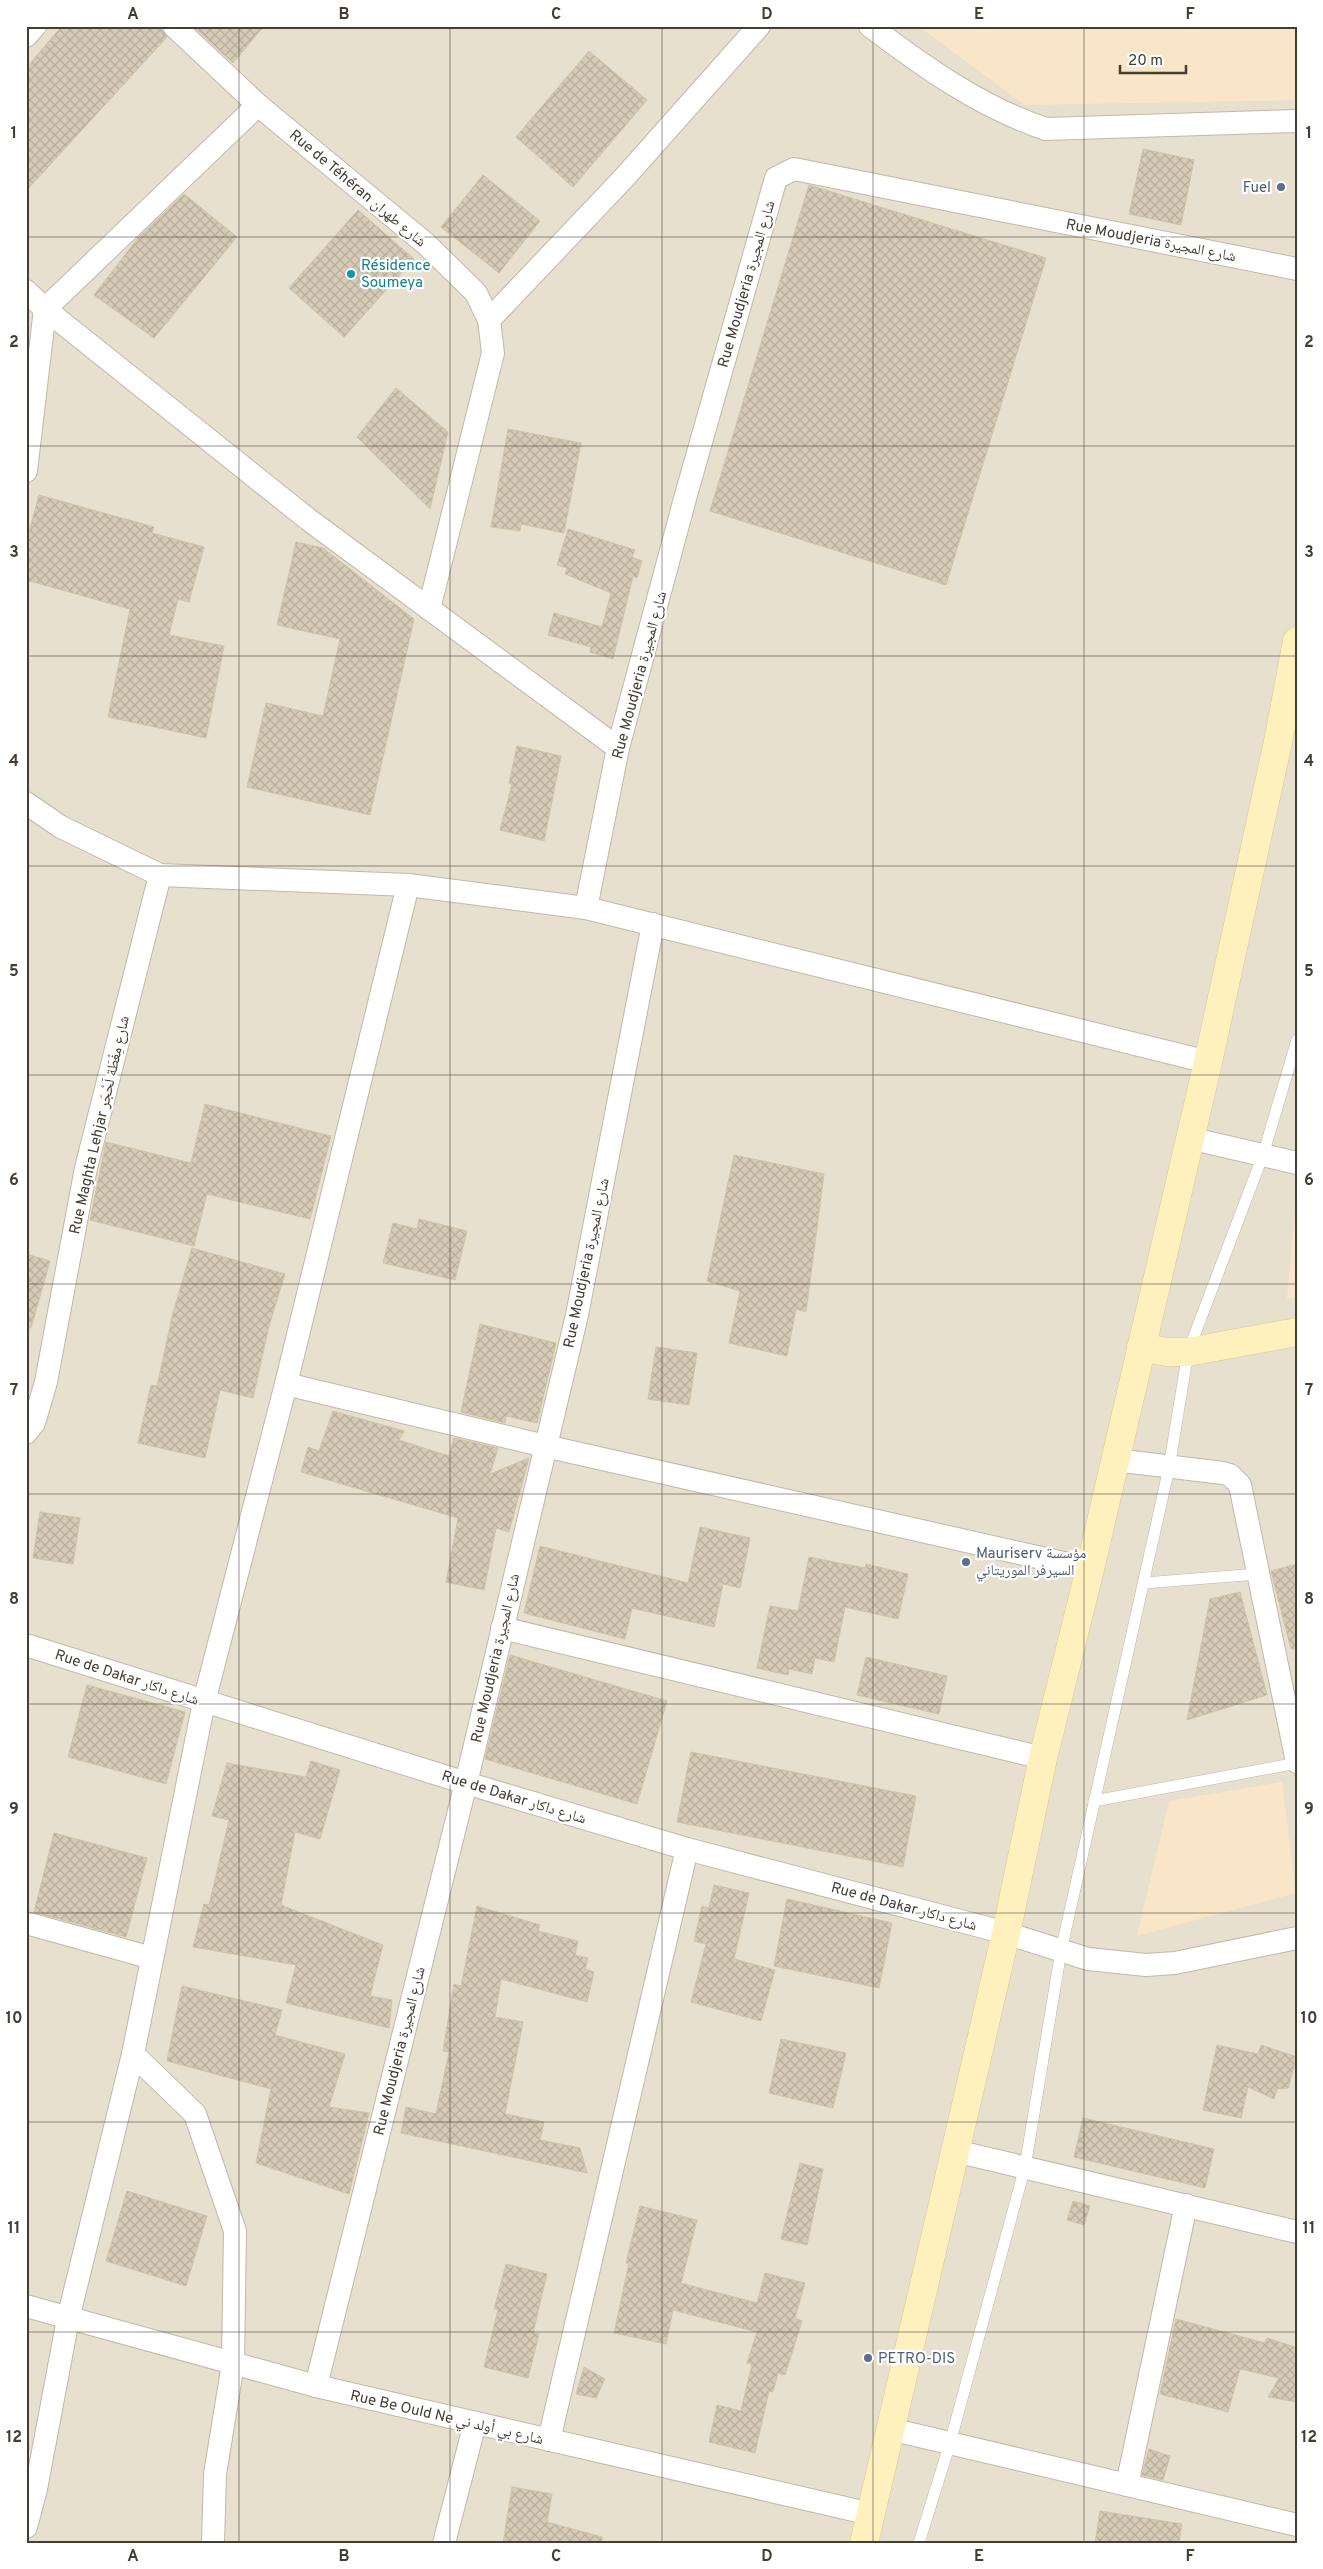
<svg xmlns="http://www.w3.org/2000/svg" width="1323" height="2569" font-family="Overpass,'Noto Naskh Arabic',sans-serif">
  <style>
    .residential { fill: #e7e0ce }
    .commercial { fill: #f9e5c8 }
    .building { fill: url(#building-cross-hatch); stroke: #d1c2a7 }
    .lines { fill: none; stroke-linecap: round; stroke-linejoin: round }
    .lane-casing { stroke: #c1b9a5; stroke-width: 12 }
    .street-casing { stroke: #c1b9a5; stroke-width: 24 }
    .secondary-casing { stroke: #dbc98c; stroke-width: 29 }
    .lane { stroke: #fff; stroke-width: 11 }
    .street { stroke: #fff; stroke-width: 22 }
    .secondary { stroke: #fff1be; stroke-width: 28 }
    .grid { fill: none; stroke: #443d31; stroke-width: 1; stroke-opacity: 0.55 }
    .service-dot { fill: #5c6f8a; stroke: #fff; stroke-width: 2 }
    .culture-dot { fill: #0f9aa8; stroke: #fff; stroke-width: 2 }
    .labels { text-anchor: middle; stroke-width: 4.5; stroke-linejoin: round; paint-order: stroke }
    .service-label { font-size: 15px; fill: #4e5e75; stroke: #fff; text-anchor: start }
    .street-label { font-size: 15px; fill: #443d31; stroke: #fff }
    .culture-label { font-size: 15px; fill: #0d838f; stroke: #fff; text-anchor: start }
    .neatline { fill: none; stroke: #443d31; stroke-width: 2 }
    .grid-label { font-size: 16px; text-anchor: middle; font-weight: bold; fill: #443d31 }
  </style>
  <defs>
    <pattern id="building-cross-hatch" width="8" height="8" patternUnits="userSpaceOnUse" patternTransform="scale(1.25)"><rect width="8" height="8" fill="#d5cab5"/><path d="M0 0l8 8M0 8l8-8" fill="none" stroke="#b8ae9c"/></pattern>
  </defs>
  <rect width="100%" height="100%" fill="#f3eee0"/>
  <rect class="residential" x="26" y="26" width="1271" height="2517"/>
  <g class="commercial">
    <polygon points="918,26 1297,26 1297,100 1025,105"/>
    <polygon points="1297,1191 1297,1297 1287,1299"/>
    <polygon points="1282,1782 1296,1893 1137,1936 1169,1801"/>
  </g>
  <g class="building">
    <polygon points="62,26 161,26 167,37 26,191 26,68"/>
    <polygon points="193,26 264,26 233,63"/>
    <polygon points="589,51 647,100 573,187 516,137"/>
    <polygon points="1143,149 1194,160 1181,225 1129,214"/>
    <polygon points="483,175 540,221 499,273 441,227"/>
    <polygon points="809,185 1046,258 946,585 710,511"/>
    <polygon points="184,194 237,237 154,338 94,295 138,238"/>
    <polygon points="358,210 414,259 344,337 289,288"/>
    <polygon points="396,388 448,432 430,509 357,437"/>
    <polygon points="508,429 581,443 564,533 521,524 520,531 491,527"/>
    <polygon points="39,495 154,527 152,533 204,547 189,602 178,599 169,635 224,646 206,738 108,717 130,609 26,580 26,543"/>
    <polygon points="568,529 635,550 632,557 642,561 637,578 633,576 613,659 590,652 591,647 548,635 554,613 602,627 611,593 565,574 567,568 557,565"/>
    <polygon points="296,542 323,548 414,619 370,815 247,787 266,703 323,716 340,639 277,625"/>
    <polygon points="517,746 561,756 544,841 500,830 512,784 509,783"/>
    <polygon points="205,1104 331,1136 310,1219 207,1194 194,1246 90,1220 106,1142 191,1163"/>
    <polygon points="734,1155 824,1174 806,1312 796,1309 787,1356 729,1343 740,1291 707,1281"/>
    <polygon points="419,1219 467,1231 455,1280 383,1263 393,1223 417,1229"/>
    <polygon points="192,1248 285,1274 269,1326 253,1398 220,1390 205,1458 138,1443 151,1385 157,1386 173,1313"/>
    <polygon points="26,1254 50,1261 31,1328 26,1327"/>
    <polygon points="480,1324 556,1343 537,1423 506,1416 505,1423 461,1412"/>
    <polygon points="656,1347 697,1353 689,1405 648,1399"/>
    <polygon points="333,1411 404,1431 399,1440 449,1456 454,1438 498,1448 490,1474 529,1458 509,1532 496,1528 484,1590 446,1582 458,1518 301,1472 308,1447 319,1451"/>
    <polygon points="40,1512 80,1518 73,1564 33,1558"/>
    <polygon points="700,1527 750,1538 740,1588 723,1584 714,1627 632,1608 625,1639 524,1613 540,1546 688,1583"/>
    <polygon points="809,1557 865,1568 866,1564 908,1574 898,1619 845,1607 834,1662 815,1658 812,1674 789,1669 788,1675 757,1668 770,1606 798,1611"/>
    <polygon points="1297,1564 1297,1649 1291,1649 1271,1571"/>
    <polygon points="1240,1592 1267,1695 1187,1720 1210,1599"/>
    <polygon points="510,1655 667,1701 637,1804 485,1759"/>
    <polygon points="866,1657 947,1676 939,1714 857,1695"/>
    <polygon points="87,1685 185,1712 166,1784 68,1757"/>
    <polygon points="691,1752 916,1796 903,1867 677,1822"/>
    <polygon points="311,1761 340,1770 320,1839 295,1832 281,1905 383,1945 370,1996 392,2000 389,2028 286,2003 296,1965 193,1947 204,1904 209,1905 229,1820 212,1816 227,1763 306,1777"/>
    <polygon points="54,1833 147,1858 126,1937 34,1912"/>
    <polygon points="714,1885 749,1893 734,1959 775,1970 761,2021 691,2002 706,1944 694,1941 702,1906 709,1908"/>
    <polygon points="787,1899 892,1923 879,1988 774,1966"/>
    <polygon points="477,1906 540,1925 538,1931 578,1941 575,1955 588,1958 585,1969 594,1972 587,2002 501,1979 495,2017 523,2022 505,2114 544,2122 540,2140 580,2148 587,2173 401,2133 406,2107 436,2114 449,2052 443,2051 454,1984 461,1986"/>
    <polygon points="182,1986 282,2010 275,2035 345,2054 329,2107 369,2113 349,2194 256,2163 271,2089 167,2061"/>
    <polygon points="781,2039 846,2053 833,2108 769,2093"/>
    <polygon points="1217,2045 1258,2054 1261,2045 1297,2057 1288,2088 1277,2089 1274,2099 1248,2087 1241,2118 1203,2110"/>
    <polygon points="1083,2118 1214,2149 1205,2188 1074,2157"/>
    <polygon points="800,2163 823,2169 807,2245 781,2239"/>
    <polygon points="127,2191 207,2216 186,2286 106,2261"/>
    <polygon points="1073,2201 1090,2206 1084,2225 1067,2220"/>
    <polygon points="640,2206 697,2220 681,2283 757,2303 765,2273 805,2283 795,2318 802,2321 785,2375 778,2373 773,2392 769,2391 755,2453 709,2442 717,2405 741,2411 752,2364 747,2363 757,2332 673,2310 666,2344 614,2333 629,2263 626,2263"/>
    <polygon points="506,2264 547,2274 533,2333 539,2334 528,2378 484,2367 498,2310 494,2309"/>
    <polygon points="1176,2319 1265,2343 1267,2338 1295,2347 1297,2344 1297,2402 1268,2397 1279,2378 1240,2369 1228,2412 1160,2394"/>
    <polygon points="584,2367 605,2379 596,2398 576,2394"/>
    <polygon points="1149,2449 1170,2456 1163,2480 1142,2475"/>
    <polygon points="512,2487 552,2494 547,2522 602,2537 602,2543 503,2543"/>
    <polygon points="1100,2511 1182,2524 1179,2543 1095,2543"/>
  </g>
  <g class="lines">
    <defs>
      <g id="lane">
        <polyline points="1144,1583 1258,1574"/>
        <polyline points="1094,1801 1297,1763"/>
        <polyline points="919,2543 950,2443 1025,2167 1061,1951 1169,1468 1188,1352 1263,1155 1297,1040"/>
      </g>
      <g id="street">
        <polyline points="174,26 258,105 426,244 476,293 489,320 493,353 429,609"/>
        <path d="M870,26C924,67 982,108 1046,129L1297,121"/>
        <polyline points="26,36 35,26"/>
        <polyline points="26,291 45,309 309,520 618,748"/>
        <polyline points="489,320 623,179 759,26"/>
        <polyline points="26,471 45,309 258,105"/>
        <polyline points="26,803 61,827 160,875 408,885 586,908 1208,1062"/>
        <polyline points="586,908 618,748 686,495 776,178 794,169 1297,269"/>
        <polyline points="1189,1138 1297,1163"/>
        <polyline points="286,1384 545,1446 1090,1569"/>
        <polyline points="26,1433 34,1423 46,1382 86,1168 160,875"/>
        <polyline points="1115,1460 1223,1473 1230,1475 1240,1485 1297,1762"/>
        <polyline points="502,1628 1043,1758"/>
        <polyline points="26,1645 466,1783 687,1849 1006,1933 1088,1959 1146,1965 1175,1963 1297,1938"/>
        <polyline points="26,1923 152,1958"/>
        <polyline points="133,2054 195,2114 235,2231 233,2364 215,2474 213,2543"/>
        <polyline points="955,2151 1297,2232"/>
        <polyline points="26,2306 316,2386 871,2514"/>
        <polyline points="316,2386 466,1783 577,1315 653,924"/>
        <polyline points="890,2429 1297,2525"/>
        <polyline points="549,2440 687,1849"/>
        <polyline points="1127,2485 1186,2205"/>
        <polyline points="26,2527 36,2489 68,2319 133,2054 204,1702 286,1384 408,885"/>
        <polyline points="444,2543 475,2423"/>
      </g>
      <g id="secondary">
        <polyline points="1141,1347 1167,1352 1188,1352 1297,1332"/>
        <polyline points="864,2543 1006,1933 1043,1758 1090,1569 1208,1062 1278,742 1297,641"/>
      </g>
    </defs>
    <use href="#lane" class="lane-casing"/>
    <use href="#street" class="street-casing"/>
    <use href="#secondary" class="secondary-casing"/>
    <use href="#lane" class="lane"/>
    <use href="#street" class="street"/>
    <use href="#secondary" class="secondary"/>
  </g>
  <path class="grid" d="M239,26V2543M450,26V2543M662,26V2543M873,26V2543M1084,26V2543M26,237H1297M26,446H1297M26,656H1297M26,866H1297M26,1075H1297M26,1284H1297M26,1494H1297M26,1704H1297M26,1913H1297M26,2122H1297M26,2332H1297"/>
  <g class="service-dot">
    <circle cx="1281" cy="187" r="5"/>
    <circle cx="966" cy="1562" r="5"/>
    <circle cx="868" cy="2358" r="5"/>
  </g>
  <circle class="culture-dot" cx="351" cy="274" r="5"/>
  <g class="labels">
    <g class="service-label">
      <text x="1271" y="192" text-anchor="end">Fuel</text>
      <text x="976" y="1558">Mauriserv مؤسسة<tspan x="976" dy="17">السيرفر الموريتاني</tspan></text>
      <text x="878" y="2363">PETRO-DIS</text>
    </g>
    <g class="street-label">
      <text transform="translate(358 188) rotate(40)" y="5">Rue de Téhéran شارع طهران</text>
      <text transform="translate(1151 240) rotate(11)" y="5">Rue Moudjeria شارع المجيرة</text>
      <text transform="translate(746 284) rotate(-74)" y="5">Rue Moudjeria شارع المجيرة</text>
      <text transform="translate(639 675) rotate(-75)" y="5">Rue Moudjeria شارع المجيرة</text>
      <text transform="translate(99 1125) rotate(-77)" y="5">Rue Maghta Lehjar شارع مِغْطَة لَحْجَر</text>
      <text transform="translate(586 1263) rotate(-78)" y="5">Rue Moudjeria شارع المجيرة</text>
      <text transform="translate(495 1658) rotate(-77)" y="5">Rue Moudjeria شارع المجيرة</text>
      <text transform="translate(127 1677) rotate(18)" y="5">Rue de Dakar شارع داكار</text>
      <text transform="translate(514 1797) rotate(17)" y="5">Rue de Dakar شارع داكار</text>
      <text transform="translate(904 1906) rotate(15)" y="5">Rue de Dakar شارع داكار</text>
      <text transform="translate(399 2051) rotate(-76)" y="5">Rue Moudjeria شارع المجيرة</text>
      <text transform="translate(447 2417) rotate(13)" y="5">Rue Be Ould Ne شارع بي أولد ني</text>
    </g>
    <g class="culture-label">
      <text x="361" y="270">Résidence<tspan x="361" dy="17">Soumeya</tspan></text>
    </g>
  </g>
  <rect width="1323" height="2569" fill="none" stroke="#ffffff" stroke-width="55"/>
  <path d="M1120 65v8h66v-8" fill="none" stroke="#443d31" stroke-width="2.5"/>
  <text x="1128" y="65" font-size="15" fill="#443d31" stroke="#ffffff" stroke-width="4" paint-order="stroke">20 m</text>
  <rect x="28" y="28" width="1268" height="2514" class="neatline"/>
  <g class="grid-label">
    <text x="133" y="19">A</text>
    <text x="344" y="19">B</text>
    <text x="556" y="19">C</text>
    <text x="767" y="19">D</text>
    <text x="979" y="19">E</text>
    <text x="1190" y="19">F</text>
    <text x="14" y="138">1</text>
    <text x="1309" y="138">1</text>
    <text x="14" y="347">2</text>
    <text x="1309" y="347">2</text>
    <text x="14" y="557">3</text>
    <text x="1309" y="557">3</text>
    <text x="14" y="766">4</text>
    <text x="1309" y="766">4</text>
    <text x="14" y="976">5</text>
    <text x="1309" y="976">5</text>
    <text x="14" y="1185">6</text>
    <text x="1309" y="1185">6</text>
    <text x="14" y="1395">7</text>
    <text x="1309" y="1395">7</text>
    <text x="14" y="1604">8</text>
    <text x="1309" y="1604">8</text>
    <text x="14" y="1814">9</text>
    <text x="1309" y="1814">9</text>
    <text x="14" y="2023">10</text>
    <text x="1309" y="2023">10</text>
    <text x="14" y="2233">11</text>
    <text x="1309" y="2233">11</text>
    <text x="14" y="2442">12</text>
    <text x="1309" y="2442">12</text>
    <text x="133" y="2561">A</text>
    <text x="344" y="2561">B</text>
    <text x="556" y="2561">C</text>
    <text x="767" y="2561">D</text>
    <text x="979" y="2561">E</text>
    <text x="1190" y="2561">F</text>
  </g>
</svg>
